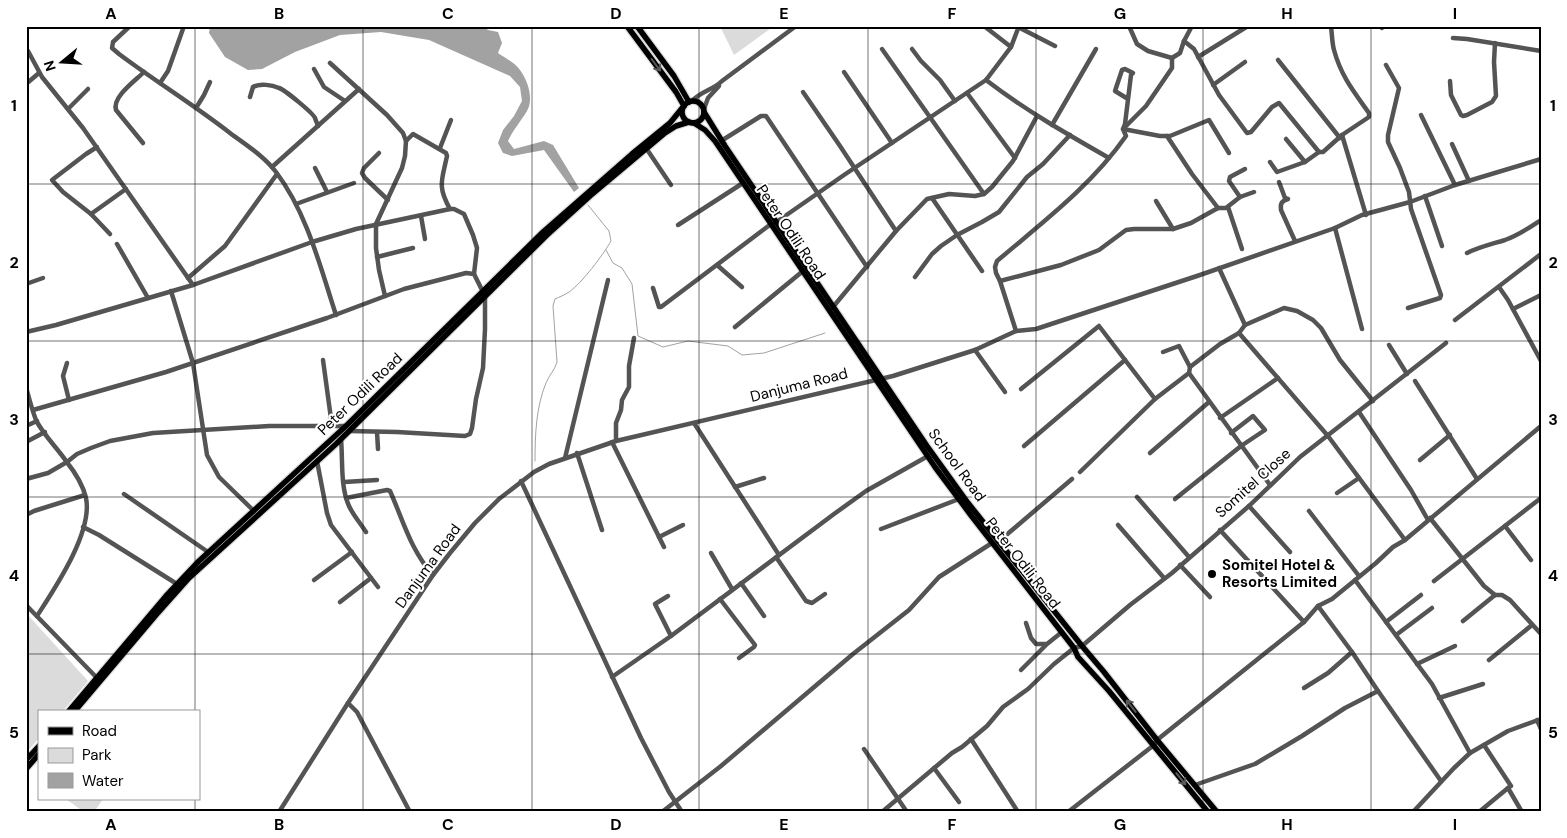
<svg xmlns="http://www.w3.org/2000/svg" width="1567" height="838" font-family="'DM Sans',sans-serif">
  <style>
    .green { fill: #dbdbdb }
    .water { fill: #a2a2a2 }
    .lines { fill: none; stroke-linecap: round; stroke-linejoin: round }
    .stream { stroke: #a2a2a2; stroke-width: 1 }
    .major-casing { stroke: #dbdbdb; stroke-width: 8 }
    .minor { stroke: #545454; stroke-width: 4.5 }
    .major { stroke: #000; stroke-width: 5.5 }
    .oneway { stroke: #595959 }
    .grid { fill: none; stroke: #000; stroke-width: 1; stroke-opacity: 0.55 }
    .poi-dot { fill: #000; stroke: #fff; stroke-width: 2 }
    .labels { text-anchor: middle; stroke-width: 4; stroke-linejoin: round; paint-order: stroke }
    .street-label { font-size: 15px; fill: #000; stroke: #fff }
    .poi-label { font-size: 15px; font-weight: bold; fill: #000; stroke: #fff; text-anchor: start }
    .neatline { fill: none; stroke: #000; stroke-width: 2 }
    .grid-label { font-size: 16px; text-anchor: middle; font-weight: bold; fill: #000 }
  </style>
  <rect width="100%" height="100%" fill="#fff"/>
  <g class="green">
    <polygon points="720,26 774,26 734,55"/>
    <polygon points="26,613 88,681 62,712 39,712 39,738 26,753"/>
    <polygon points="66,799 103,799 94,812 84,812"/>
  </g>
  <path class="water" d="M210,26H483L488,30L498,32L502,43L498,53C505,58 515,63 520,70C528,81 534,99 527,111C521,121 513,130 508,141L514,149L544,141L553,145L579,188L574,192L544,150L512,156L503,153L498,143L503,130L514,116L522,101L520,87L510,76L429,40L381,32L340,35L295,52L262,69L248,70L225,57L209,33Z"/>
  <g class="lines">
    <g class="stream">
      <polyline points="606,250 613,263 622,268 632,284 638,336 663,347 688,341 728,346 742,355 764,353 825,333"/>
      <path d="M535,461C535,435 536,407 546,383C549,375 555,370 557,362L553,306L555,299C559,297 565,295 569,292C582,283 603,255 611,241L609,231L588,205"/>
    </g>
    <defs>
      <g id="major">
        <polyline points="627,26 676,92 684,106"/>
        <polyline points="637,26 674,76 689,102"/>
        <circle cx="693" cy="112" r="11"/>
        <polyline points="704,112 725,146 927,446 968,503 1082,646 1104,672 1157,740 1217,812"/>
        <polyline points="694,123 705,130 715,141 935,467 970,514 1074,648 1078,657 1109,691 1208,812"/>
        <polyline points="68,712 166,596 199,561 346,426 543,232 632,154 670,123 683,107"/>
        <polyline points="74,712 156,615 189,578 336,444 547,235 590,196 665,133 676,126 689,122"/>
        <polyline points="26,760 39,746"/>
        <polyline points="26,769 39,754"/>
      </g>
    </defs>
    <use href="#major" class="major-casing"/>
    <g class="minor">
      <path d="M130,26L113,42L112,48L119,54C155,81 194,105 230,133C246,145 264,156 276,172C307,213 320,266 336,315"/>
      <polyline points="984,26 1011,47"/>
      <polyline points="1129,26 1137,44 1148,51 1172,58"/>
      <polyline points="1381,26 1382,28"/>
      <polyline points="1540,26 1541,28"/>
      <polyline points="1018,27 1055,46"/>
      <polyline points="1453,38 1467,39 1541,51"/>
      <path d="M1184,41L1194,49L1219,95L1247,133L1251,132L1272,107L1279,103L1319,152H1323L1342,135L1369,117V113C1354,92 1341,76 1334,50C1332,43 1332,34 1331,26"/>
      <polyline points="882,49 984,194"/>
      <polyline points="912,49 921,61 940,80 955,101"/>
      <polyline points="28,51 42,77 83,128 193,285"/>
      <polyline points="1198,57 1248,26"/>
      <polyline points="1172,58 1180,53 1184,41 1192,26"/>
      <polyline points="1278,60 1340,138"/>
      <polyline points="330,63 387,115 403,133 406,141 405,156 402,168 376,224 376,248 379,270 385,296"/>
      <polyline points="1386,65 1399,88 1388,135 1388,142 1400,168 1409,192 1411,209 1441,295 1440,298 1408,308"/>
      <polyline points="314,69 324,87 345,101"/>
      <polyline points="844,72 892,143"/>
      <path d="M986,80C1025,110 1067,134 1109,158"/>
      <polyline points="1450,81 1451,95 1461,115 1463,116 1467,115 1492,102 1496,96 1494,62 1495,43"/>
      <polyline points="160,83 168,71 184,26"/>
      <polyline points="26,84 39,73"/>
      <polyline points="1213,85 1245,62"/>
      <polyline points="803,92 840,146 896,231"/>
      <polyline points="967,93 1015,158"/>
      <path d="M250,97L253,87C260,83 272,85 279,88C285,90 313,113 315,118C316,121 317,123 318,126"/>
      <polyline points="1128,99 1115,91 1122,70 1125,69 1133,73 1131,75 1125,124 1123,129 1160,136 1170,136 1209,120 1229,153"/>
      <path d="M692,101C701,91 713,90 722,81L796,26"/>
      <polyline points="196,108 204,95 210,82"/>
      <polyline points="68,109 88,89"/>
      <polyline points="704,109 708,98 719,86"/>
      <polyline points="1421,115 1455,185"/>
      <polyline points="1052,125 1096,49"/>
      <polyline points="1342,135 1366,215"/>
      <polyline points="1167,136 1192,174 1218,208"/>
      <polyline points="1286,139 1305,162"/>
      <path d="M406,141L413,134L446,153L447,156C442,180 437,186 450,209"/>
      <polyline points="721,141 761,116 766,116 867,267"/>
      <path d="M143,143L116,110C112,97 135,81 144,72"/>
      <polyline points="1452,144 1469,181"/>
      <polyline points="97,147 86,154 52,180 63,192 91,214 110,234"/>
      <polyline points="440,148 451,120"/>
      <polyline points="646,148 671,185"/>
      <polyline points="379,153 364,168 362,173 365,178 388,200"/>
      <polyline points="1270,162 1277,172 1305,162 1319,152"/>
      <polyline points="272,167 359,89"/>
      <polyline points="315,168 327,192"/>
      <path d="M1279,182L1285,198L1288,199C1282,201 1280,203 1281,210L1295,241"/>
      <polyline points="1425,196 1442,246"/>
      <polyline points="1240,197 1229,181 1230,177 1245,169"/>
      <polyline points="932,198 982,271"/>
      <polyline points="1156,201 1173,229"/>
      <polyline points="296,204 354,183"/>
      <polyline points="1228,207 1242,249"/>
      <polyline points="91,214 126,189"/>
      <polyline points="421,216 425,239"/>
      <polyline points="775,223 844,175 986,80 1011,47 1019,26"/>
      <polyline points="678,225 743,183"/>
      <polyline points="1335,228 1362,329"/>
      <polyline points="117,244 148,298"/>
      <path d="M1467,253C1479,247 1492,244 1505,240C1519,235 1529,228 1541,220"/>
      <polyline points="377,257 413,248"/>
      <polyline points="717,265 742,287"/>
      <polyline points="1219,268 1245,325"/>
      <polyline points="915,277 932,254 941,246 957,235 982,222 999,212 1027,177 1043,164 1070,135"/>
      <polyline points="188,278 225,246 277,174"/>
      <polyline points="1000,281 1061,265 1099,250 1126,230 1134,229 1173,229 1191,223 1218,208 1226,208 1240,197 1254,192"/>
      <polyline points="26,284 43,278"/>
      <polyline points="1499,287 1508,300 1541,361"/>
      <polyline points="653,288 659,307 661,307 771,224"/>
      <polyline points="171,291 193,363 207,455 219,477 254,511"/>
      <polyline points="833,307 896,231 927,199 949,194 975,196 984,194 992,187 1013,161 1037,116"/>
      <polyline points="1513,309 1541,295"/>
      <polyline points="1455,320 1541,254"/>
      <polyline points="735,327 803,271"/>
      <path d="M1016,331L1000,281L996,273L995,267L997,261C1043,222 1091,186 1126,136L1123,129L1146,106L1172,68V58"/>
      <polyline points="26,332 56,325 193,285 312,242 356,229 450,209 454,209 464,214 473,235 477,248 474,274"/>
      <polyline points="1239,333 1328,436 1405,540"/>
      <polyline points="1389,345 1407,374"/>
      <polyline points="975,350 1005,392"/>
      <polyline points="1163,352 1179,346 1190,367"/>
      <polyline points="323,360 332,426"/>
      <polyline points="67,363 63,376 69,400"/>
      <polyline points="1189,373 1270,485"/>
      <polyline points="1415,381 1477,479"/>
      <path d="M26,387C29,398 32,410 36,420C42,433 58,449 66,461C74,471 83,485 86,498C93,532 55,588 37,616"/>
      <polyline points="1021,389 1099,326 1155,399"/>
      <polyline points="33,410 166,372 327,318 404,289 466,273 474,274 485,296 485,329 483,368 476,399 472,428 470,434 465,436 397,432 349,431"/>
      <polyline points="1359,412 1411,490 1428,520"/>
      <polyline points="1220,418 1278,378"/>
      <polyline points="694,423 779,555"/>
      <polyline points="26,426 37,421"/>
      <polyline points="377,432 378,449"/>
      <path d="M341,439C343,460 340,486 349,506C353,515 361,524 366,532"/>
      <polyline points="616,441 616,423 621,410 622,400 629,387 629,366 634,338"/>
      <polyline points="26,442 45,432"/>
      <polyline points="612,442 664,547"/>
      <polyline points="1024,446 1125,360"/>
      <polyline points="577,453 602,530"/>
      <polyline points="1150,453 1209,402"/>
      <polyline points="565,458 608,280"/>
      <polyline points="1420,460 1450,435"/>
      <polyline points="317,461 327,513 331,525 378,587"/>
      <polyline points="1080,472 1155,399 1189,373 1190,367 1220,344 1239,333 1245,325 1284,308 1297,311 1313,320 1321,328 1340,360 1373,401"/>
      <polyline points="26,479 48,473 67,462 77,454 91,448 110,441 153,433 269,426 346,426"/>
      <polyline points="521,481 641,738 669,792 682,812"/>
      <polyline points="344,482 377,480"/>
      <polyline points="735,487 764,478"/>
      <polyline points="1337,493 1359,478"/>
      <polyline points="124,494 208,552"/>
      <polyline points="1137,497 1189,557"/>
      <path d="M346,498L387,490L390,491C403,520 411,551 433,575"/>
      <polyline points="1175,499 1241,446 1265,430 1253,416 1231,433"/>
      <polyline points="1249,506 1290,552"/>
      <polyline points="1309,511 1359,576"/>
      <polyline points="26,515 34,511 85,495"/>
      <polyline points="1430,518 1484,586 1495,595"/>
      <polyline points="1118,525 1164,578"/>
      <polyline points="1505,526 1531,560"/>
      <polyline points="83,527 99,535 177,584"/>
      <polyline points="881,529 959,499"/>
      <polyline points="1220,530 1304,622"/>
      <polyline points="659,537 683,525"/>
      <polyline points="998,542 1072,479"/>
      <polyline points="711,553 732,589"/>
      <polyline points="776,557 806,601 812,603 825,594"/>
      <polyline points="1180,565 1210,597"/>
      <polyline points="314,580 352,552"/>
      <polyline points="1355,580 1432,684 1470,753"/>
      <polyline points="1434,581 1541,498"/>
      <polyline points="741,583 764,616"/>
      <polyline points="668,596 655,604 671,636"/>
      <polyline points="720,599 755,645 754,647 739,658"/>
      <polyline points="340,602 371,578"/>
      <polyline points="26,605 99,680"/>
      <polyline points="1463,621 1495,595 1502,595 1510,600 1541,634"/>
      <polyline points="1386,622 1421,595"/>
      <polyline points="1026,623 1031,638 1036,644 1047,644 1062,632"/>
      <polyline points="1396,635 1432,608"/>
      <polyline points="1489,660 1532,625"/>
      <polyline points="1417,664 1455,646"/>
      <polyline points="1021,670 1046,645"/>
      <polyline points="612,677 671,636 834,514 866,491 928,456"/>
      <polyline points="1304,688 1328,673 1352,652"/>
      <polyline points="1378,691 1441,781"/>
      <polyline points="1439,698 1483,684"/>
      <polyline points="348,703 357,712 410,812"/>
      <polyline points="1537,720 1541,729"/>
      <polyline points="971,739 1018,812"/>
      <polyline points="1484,745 1511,786 1508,788 1522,812"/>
      <polyline points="864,749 907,812"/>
      <polyline points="934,768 959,802"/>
      <polyline points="1195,785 1255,764 1302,736 1345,708 1378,691 1352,652 1318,606"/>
      <polyline points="279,812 348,703 433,575 450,553 475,523 499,499 534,472 549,464 616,441 893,376 975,350 1016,331 1036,329 1200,275 1335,228 1362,215 1410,202 1455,185 1541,159"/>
      <polyline points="662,812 721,766 853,654 909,610 939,577 992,543"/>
      <polyline points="882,812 952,753 962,747 987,726 1003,707 1028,689 1054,664 1074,648 1082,646 1130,605 1172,573 1249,506 1300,457 1446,343"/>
      <polyline points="1068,812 1154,745 1157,740 1304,622 1318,606 1332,599 1376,563 1393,547 1405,540 1541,426"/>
      <polyline points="1413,812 1454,768 1470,753 1508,731 1541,719"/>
      <polyline points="1479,812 1508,788"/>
    </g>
    <use href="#major" class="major"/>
  </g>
  <defs><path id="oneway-shaft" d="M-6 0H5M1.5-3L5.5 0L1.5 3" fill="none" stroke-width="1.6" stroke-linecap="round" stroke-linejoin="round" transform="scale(1.25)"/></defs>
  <g class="oneway">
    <use href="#oneway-shaft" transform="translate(656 65) rotate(53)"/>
    <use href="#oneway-shaft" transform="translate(1131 706) rotate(-128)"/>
    <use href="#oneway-shaft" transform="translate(1181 779) rotate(51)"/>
  </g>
  <path class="grid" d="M195,26V712M363,26V812M532,26V812M699,26V812M868,26V812M1036,26V812M1203,26V812M1371,26V812M26,184H1541M26,341H1541M26,497H1541M26,654H1541M195,799V812"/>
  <circle class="poi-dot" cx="1212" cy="574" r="5"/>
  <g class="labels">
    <g class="street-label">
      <text transform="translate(791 232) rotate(56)" y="5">Peter Odili Road</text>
      <text transform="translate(799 385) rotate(-14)" y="5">Danjuma Road</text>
      <text transform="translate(360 394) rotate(-44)" y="5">Peter Odili Road</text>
      <text transform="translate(957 465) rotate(54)" y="5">School Road</text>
      <text transform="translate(1253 483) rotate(-42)" y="5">Somitel Close</text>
      <text transform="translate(1023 563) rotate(52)" y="5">Peter Odili Road</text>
      <text transform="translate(428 566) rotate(-54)" y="5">Danjuma Road</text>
    </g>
    <g class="poi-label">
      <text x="1222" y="570">Somitel Hotel &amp;<tspan x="1222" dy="17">Resorts Limited</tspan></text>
    </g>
  </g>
  <rect width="1567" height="838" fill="none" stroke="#ffffff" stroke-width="55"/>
  <rect x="38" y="710" width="162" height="90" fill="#ffffff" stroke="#999999"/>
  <rect x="48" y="727" width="25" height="8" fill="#000000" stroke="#999999"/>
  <text x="82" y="736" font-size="15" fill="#000000">Road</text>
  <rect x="48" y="748" width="25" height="15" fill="#dbdbdb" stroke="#999999"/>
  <text x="82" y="760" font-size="15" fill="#000000">Park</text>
  <rect x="48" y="773" width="25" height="15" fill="#a2a2a2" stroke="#999999"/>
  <text x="82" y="786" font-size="15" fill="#000000">Water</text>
  <g transform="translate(62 62) rotate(252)" stroke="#ffffff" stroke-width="4" paint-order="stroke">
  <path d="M0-4L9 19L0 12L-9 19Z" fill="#000000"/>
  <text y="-8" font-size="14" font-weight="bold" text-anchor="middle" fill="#000000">N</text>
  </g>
  <rect x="28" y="28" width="1512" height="782" class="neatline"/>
  <g class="grid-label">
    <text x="111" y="19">A</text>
    <text x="279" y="19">B</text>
    <text x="448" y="19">C</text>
    <text x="616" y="19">D</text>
    <text x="784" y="19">E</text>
    <text x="952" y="19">F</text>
    <text x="1120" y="19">G</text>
    <text x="1287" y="19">H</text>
    <text x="1455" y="19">I</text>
    <text x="14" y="111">1</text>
    <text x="1553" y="111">1</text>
    <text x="14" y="268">2</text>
    <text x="1553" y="268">2</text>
    <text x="14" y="425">3</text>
    <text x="1553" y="425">3</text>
    <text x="14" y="581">4</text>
    <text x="1553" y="581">4</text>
    <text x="14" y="738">5</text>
    <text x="1553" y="738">5</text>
    <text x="111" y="830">A</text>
    <text x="279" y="830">B</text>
    <text x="448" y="830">C</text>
    <text x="616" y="830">D</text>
    <text x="784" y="830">E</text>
    <text x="952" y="830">F</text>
    <text x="1120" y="830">G</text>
    <text x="1287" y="830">H</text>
    <text x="1455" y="830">I</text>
  </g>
</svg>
